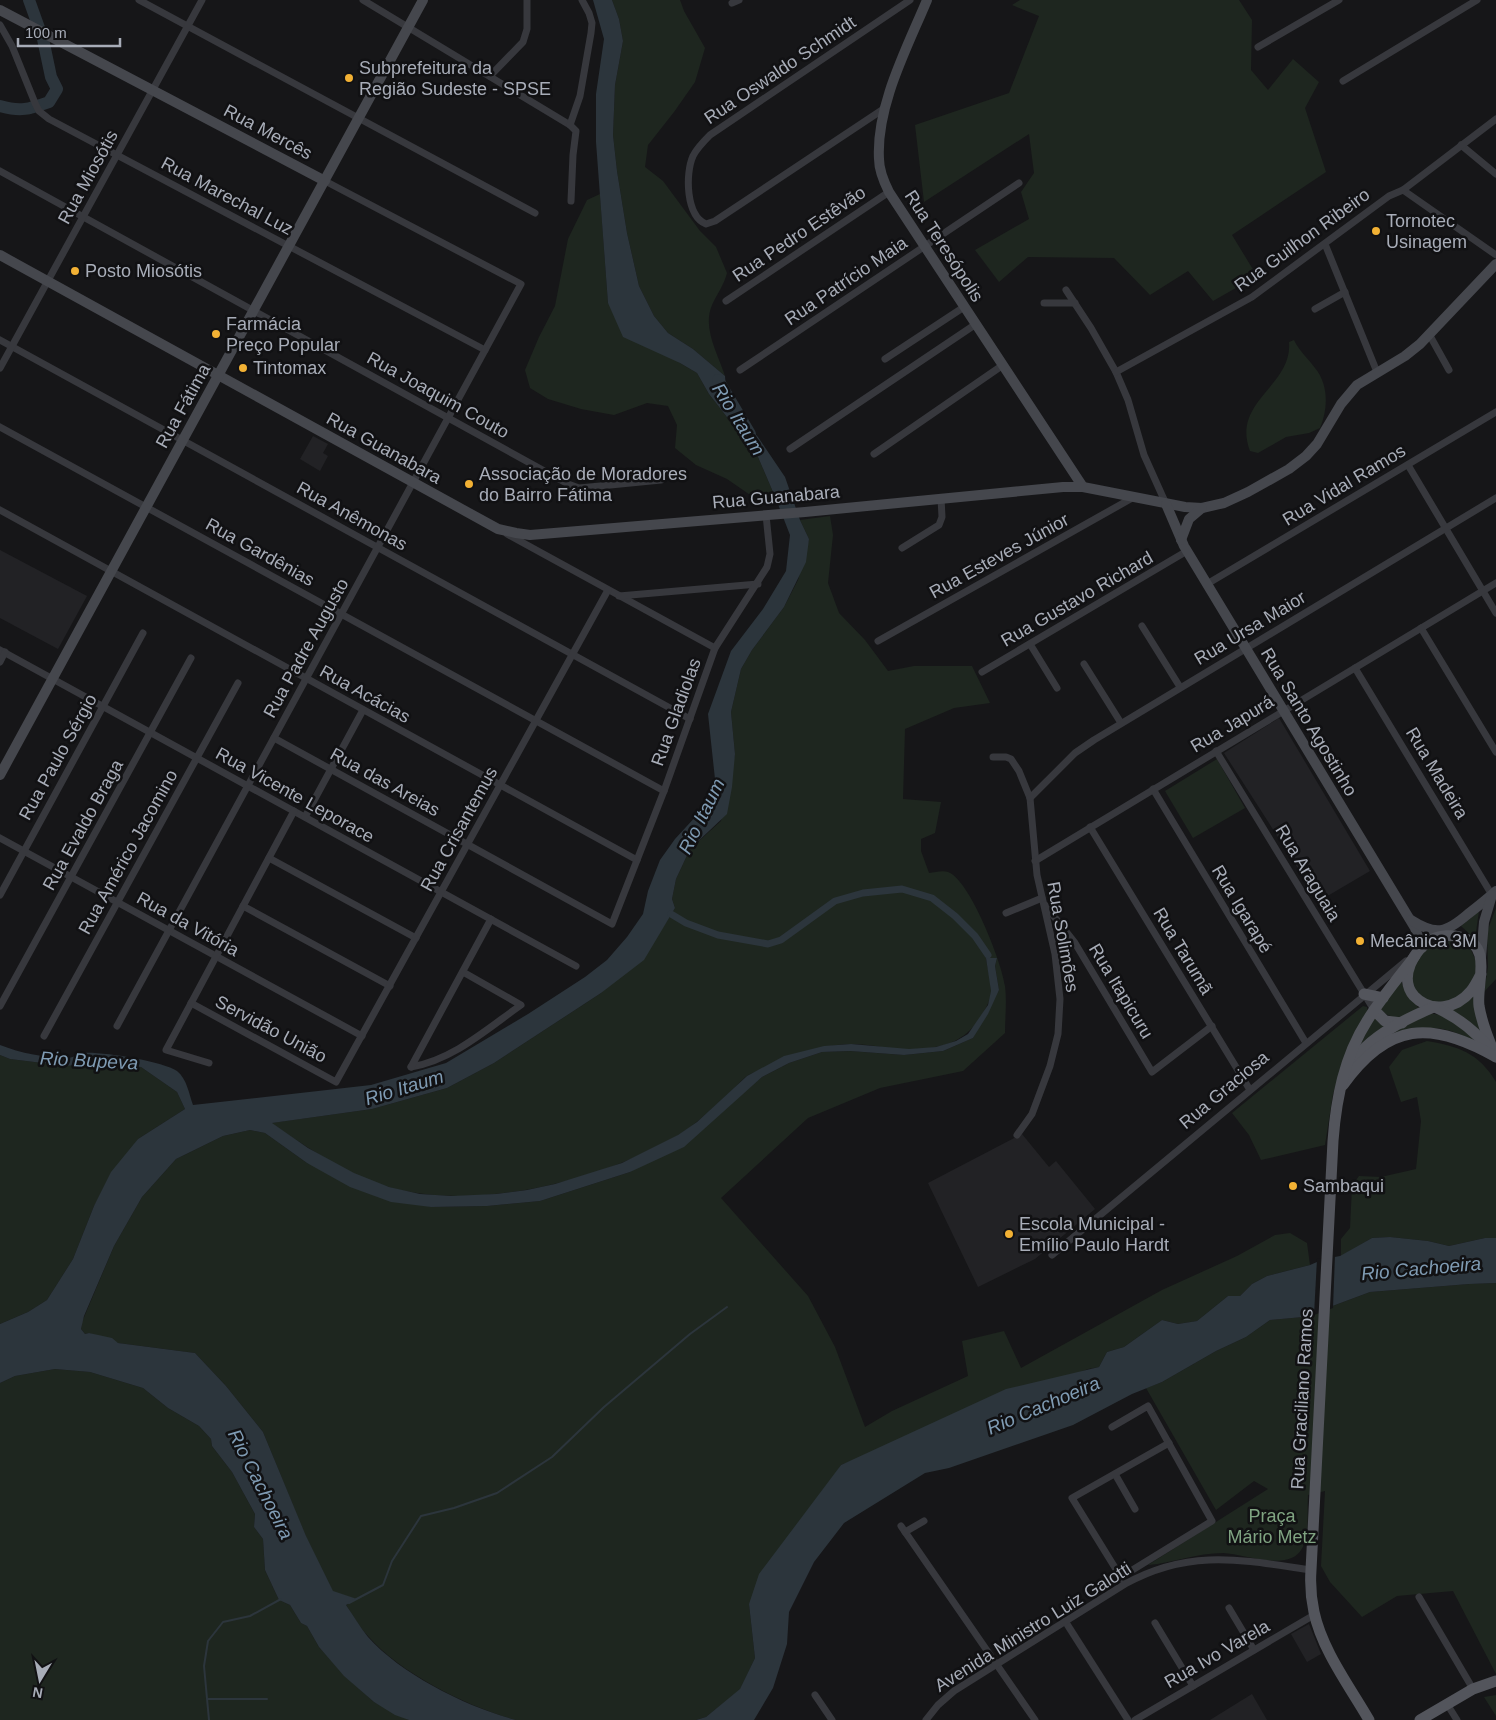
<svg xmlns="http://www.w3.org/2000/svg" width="1496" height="1720" font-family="Arial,sans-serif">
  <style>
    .built { fill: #222225 }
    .green { fill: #1e261f }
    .water { fill: #2c353c }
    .pier { fill: #161618 }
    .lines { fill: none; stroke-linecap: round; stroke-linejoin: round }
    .stream { stroke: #2c353c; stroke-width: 2 }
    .canal { stroke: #2c353c; stroke-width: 7 }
    .river { stroke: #2c353c; stroke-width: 12 }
    .street { stroke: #37383d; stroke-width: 7 }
    .secondary { stroke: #45474d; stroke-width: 10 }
    .primary { stroke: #53555c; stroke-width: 11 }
    .poi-dot { fill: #f2b134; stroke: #111113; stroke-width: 2 }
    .labels { text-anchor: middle; stroke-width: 5; stroke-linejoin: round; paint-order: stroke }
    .poi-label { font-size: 18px; fill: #a8adb8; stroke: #111113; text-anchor: start }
    .street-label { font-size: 18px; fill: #a8adb8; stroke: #111113 }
    .park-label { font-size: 18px; fill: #7fa381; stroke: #111113 }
    .water-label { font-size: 19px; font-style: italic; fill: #7f9bb3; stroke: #111113 }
  </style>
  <rect width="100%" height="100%" fill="#161618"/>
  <g class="built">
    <polygon points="313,436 328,444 323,453 328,456 320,471 300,459"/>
    <polygon points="0,550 87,596 58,649 0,618"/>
    <polygon points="1279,718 1370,871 1319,901 1224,753"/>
    <polygon points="1022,1134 1049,1167 1056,1161 1095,1209 1035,1259 978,1287 928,1183"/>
    <polygon points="1309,1624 1321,1654 1307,1662 1291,1634"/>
    <polygon points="1252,1694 1267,1720 1210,1720"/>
  </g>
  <g class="green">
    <path d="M612,0H680L684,11L705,48L695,82L674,112L648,145L645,167L663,181L700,231L716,247L727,273C724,285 717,294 712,305C702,328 718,354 725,376L693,349L668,333L654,316L639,286L627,233L617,171L613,135L615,85L623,41L619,19Z"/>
    <polygon points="1020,0 1239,0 1252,20 1251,70 1268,90 1293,59 1319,82 1305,108 1326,172 1232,235 1257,276 1213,301 1188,271 1150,295 1114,258 1028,257 999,282 975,250 1029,219 1021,192 1034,173 1029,134 924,202 915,125 1009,93 1039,16 1012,5"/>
    <polygon points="0,103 28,106 32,114 20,115 0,110"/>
    <polygon points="600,194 608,303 680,363 697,373 709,394 758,457 776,499 756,499 727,479 696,465 675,448 677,425 668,406 647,403 614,415 581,409 548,399 530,388 525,370 539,337 555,306 568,239 587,200"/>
    <path d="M1294,340C1299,351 1308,358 1315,368C1329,385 1328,409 1320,428L1309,433L1286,437L1258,453L1250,451C1231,401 1293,386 1289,342Z"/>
    <path d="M830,516L833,535L828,583L839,613L865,640L888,671L914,666H972L990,703L954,708L905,729L903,799L941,802L935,833L921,839V851L929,873C935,872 943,870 948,872C970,880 1002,963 1005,986C1007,1001 1005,1018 1005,1033L963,1071L880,1088L808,1118L721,1198L808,1296L835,1347L865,1427L892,1411L968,1376L962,1341L1004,1331L1021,1368L1162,1290L1237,1256L1275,1235L1290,1233L1307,1243L1310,1265L1267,1276L1252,1284L1240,1296H1228L1197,1321L1178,1324L1162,1320L1124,1347L1107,1352L1099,1367L1088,1369L841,1465L749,1604L755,1658L740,1690L706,1717L696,1720H516C468,1707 401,1674 368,1636C359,1627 353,1615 346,1605L356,1599L333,1592L306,1537L263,1432L226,1386L195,1353L118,1343L89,1333L85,1334L81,1329L82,1322L114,1246L142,1197L176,1159L223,1136L250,1130L265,1133L307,1163L431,1207L487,1206L540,1201L630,1172L729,1105L762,1077L789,1063L822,1052L850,1051L904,1055L943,1051L973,1038L999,990L995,966L997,958L986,959C988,969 991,981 991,992C990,1001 986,1008 982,1015C965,1043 941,1049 910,1049C890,1050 871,1044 851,1044C826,1044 805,1054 783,1062C771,1067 758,1070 747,1076C741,1080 735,1088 729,1093C712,1108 696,1125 677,1136C601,1181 476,1212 389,1187C347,1175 308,1148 271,1123L372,1109L447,1088L494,1063L601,993L660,932L675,908L672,899L676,879L690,849L721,821L735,754L731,712L741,669L752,650L784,607L798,580L809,539L800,520Z"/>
    <polygon points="1217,759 1245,808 1193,838 1165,791"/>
    <polygon points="1496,908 1496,979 1484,992 1488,967 1487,932"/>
    <polygon points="1479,911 1475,939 1461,926"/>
    <path d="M1439,940L1462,941L1471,950L1476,961L1477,973L1460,998C1453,1000 1444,1004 1437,1004C1415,1003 1406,976 1415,959C1419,952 1433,945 1439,940Z"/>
    <path d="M1401,980C1404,993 1411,1000 1420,1009C1405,1016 1394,1023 1380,1009Z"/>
    <polygon points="1475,993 1485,1038 1449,1009"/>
    <polygon points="1363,1006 1367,1007 1368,1012 1340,1071 1333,1094 1325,1145 1261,1160 1249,1135 1232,1113"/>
    <path d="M1425,1014C1451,1012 1463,1029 1481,1045C1466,1036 1449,1028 1432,1028C1418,1027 1402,1034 1388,1036Z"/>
    <polygon points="1375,1015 1388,1025 1359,1047"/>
    <path d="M1427,1041C1458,1046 1479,1053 1496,1082V1238H1485L1449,1246L1428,1241L1390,1237L1372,1238L1341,1256V1239L1350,1228L1352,1186L1359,1176L1381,1177L1416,1169L1421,1121L1417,1097L1401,1102L1389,1067L1402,1050Z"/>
    <polygon points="0,1055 10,1059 67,1066 93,1063 141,1067 177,1092 185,1109 138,1139 94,1206 73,1259 47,1300 28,1312 0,1324"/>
    <path d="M1496,1283V1674L1453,1591L1397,1596L1362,1617L1330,1582L1321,1566L1325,1491L1308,1495C1307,1510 1309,1527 1305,1541C1296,1576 1248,1554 1223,1553C1197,1553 1173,1563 1148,1565L1268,1489L1254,1481L1216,1510L1146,1388L1162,1382L1216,1351L1246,1337L1270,1320L1303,1317L1370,1292L1469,1284Z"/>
    <polygon points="55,1369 90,1372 143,1388 168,1408 199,1426 211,1439 212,1446 232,1472 255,1514 254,1527 263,1539 265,1570 279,1600 290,1605 301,1623 307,1626 319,1647 345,1676 374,1702 409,1720 0,1720 0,1383 15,1376"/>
    <polygon points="1496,1695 1496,1716 1484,1697"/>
  </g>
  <g class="water">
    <path d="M593,0H612L619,19L623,41L615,85L613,135L617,171L627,233L639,286L654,316L668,333L693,349L725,376L727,403L758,437L785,477L800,520L809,539L806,562L784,607L752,650L741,669L731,712L735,754L732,787L727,814L690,849L676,879L672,899L675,908L644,960L601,993L494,1063L447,1088L372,1109L272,1123L308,1148L354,1173L389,1187L420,1194L451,1196L496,1194L527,1190L555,1184L622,1163L678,1135L697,1122L747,1076L784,1056L824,1046L851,1044L909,1049L936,1047L956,1041L968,1034L988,1005L991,991L986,958H997L995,966L999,990L988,1014L973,1038L943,1051L904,1055L850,1051L822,1052L789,1063L762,1077L684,1147L630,1172L540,1201L487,1206L431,1207L391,1202L350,1187L307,1163L265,1133L250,1130L223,1136L176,1159L142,1197L114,1246L84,1316L81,1329L85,1334L89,1333L112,1338L118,1343L195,1353L226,1386L263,1432L306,1536L333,1591L357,1599L346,1605C353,1615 360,1627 368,1637C402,1675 467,1707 516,1720H409L395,1715L374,1702L344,1676L319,1647L307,1626L301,1623L290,1605L279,1600L265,1570L263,1539L254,1527L255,1514L232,1472L212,1446L211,1439L199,1426L168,1408L143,1388L90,1372L55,1369L15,1376L0,1383V1324L28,1312L47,1300L73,1259L94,1206L111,1172L138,1139L185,1109L177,1092L141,1067L93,1063L67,1066L10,1059L0,1055V1045C20,1053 46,1058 68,1058C73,1058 77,1054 82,1053C100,1051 162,1061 177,1071C187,1079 189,1094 193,1105L371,1085L446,1063L528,1014L585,977L607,960L627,937L643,914L648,891L660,860L675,839L698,814L715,779L708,714L731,651L763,609L786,571L790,535L776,499L758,457L709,394L697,373L680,363L623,337L608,303L596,142V94L604,39Z"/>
    <polygon points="1390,1237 1428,1241 1449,1246 1485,1238 1496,1238 1496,1283 1469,1284 1370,1292 1303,1317 1270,1320 1246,1337 1216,1351 1162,1382 1132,1394 1073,1425 949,1468 925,1473 844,1523 814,1562 789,1612 787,1644 773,1688 754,1720 696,1720 706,1717 740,1689 755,1658 749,1604 759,1574 841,1465 1006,1389 1099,1367 1107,1352 1124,1347 1162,1320 1178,1324 1197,1321 1228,1296 1240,1296 1252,1284 1267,1276 1310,1265 1324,1259 1340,1256 1372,1238"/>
  </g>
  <polygon class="pier" points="1335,1255 1333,1308 1314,1315 1317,1259"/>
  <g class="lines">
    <g class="stream">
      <polyline points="349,1603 383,1585 392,1561 421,1516 454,1508 497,1493 552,1457 604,1407 690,1334 727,1307"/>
      <polyline points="208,1699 267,1699"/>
      <polyline points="209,1720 204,1666 208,1641 223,1622 250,1616 281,1599"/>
    </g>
    <polyline class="canal" points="671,914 686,923 718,935 768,944 781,940 835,901 863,893 902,889 932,898 955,916 975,936 988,955"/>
    <g class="river">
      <path d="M0,106C21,112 29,109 49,102L57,89L51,77L43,39L29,0"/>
      <polyline points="718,380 750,434"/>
    </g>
    <g class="street">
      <polyline points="139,0 535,213"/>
      <polyline points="363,0 570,125"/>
      <polyline points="732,3 739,0"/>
      <polyline points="0,25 12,46 35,103 39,111 49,119 485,350"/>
      <polyline points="1258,47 1339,0"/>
      <polyline points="490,76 523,42 527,29 527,0"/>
      <polyline points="1343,81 1477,0"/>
      <path d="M885,108L715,221L706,224C686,216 685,174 693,156C697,148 704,141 710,135L910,0"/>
      <polyline points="1461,145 1496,174"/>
      <polyline points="0,171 568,484 579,488 590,487 661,480"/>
      <polyline points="1403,190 1496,255"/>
      <polyline points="571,201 573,155 576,131 570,125 580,96 591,33 592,23 589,13 582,0"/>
      <polyline points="1325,244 1377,372"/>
      <polyline points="1066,290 1091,328 1116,372 1128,400 1144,455 1166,504"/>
      <polyline points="726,301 889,192"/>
      <polyline points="1044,303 1075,303"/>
      <polyline points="1315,309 1345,292"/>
      <polyline points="1429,334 1449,370"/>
      <polyline points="0,340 690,719"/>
      <polyline points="885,359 964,307"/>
      <polyline points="0,368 202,0"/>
      <polyline points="740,370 1019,183"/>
      <polyline points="1116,372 1252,297 1389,196 1403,190 1496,119"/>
      <polyline points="0,427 664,791"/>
      <polyline points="790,449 976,324"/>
      <polyline points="874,454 1003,365"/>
      <polyline points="1408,465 1496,613"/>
      <polyline points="0,510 637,860"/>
      <polyline points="507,534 715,648"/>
      <polyline points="902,548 939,525 942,517 941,498"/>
      <polyline points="1207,584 1496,412"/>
      <polyline points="619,596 758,584"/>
      <polyline points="1142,626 1180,687"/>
      <polyline points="1421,628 1496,752"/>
      <polyline points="878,641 1134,497"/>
      <polyline points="1030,644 1057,688"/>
      <polyline points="0,650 576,966"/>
      <polyline points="0,662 5,652"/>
      <polyline points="1084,664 1121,723"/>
      <polyline points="1355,668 1492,895"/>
      <polyline points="982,672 1187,551"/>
      <polyline points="274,738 612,924 664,791 715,648 767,567 770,554 766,515"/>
      <polyline points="1216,751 1374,1010"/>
      <polyline points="993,757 1006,757 1011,759 1019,771 1030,798 1037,875 1055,954 1060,999 1058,1034 1050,1066 1032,1114 1017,1135"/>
      <polyline points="1153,789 1306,1043"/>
      <polyline points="1030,798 1075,753 1094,740 1496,498"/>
      <polyline points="305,817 363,710"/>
      <polyline points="1090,827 1250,1090"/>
      <polyline points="0,838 362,1036"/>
      <polyline points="269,858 416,938"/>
      <polyline points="1035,861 1496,583"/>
      <polyline points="0,895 143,633"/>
      <polyline points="1045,905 1075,943 1152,1072 1212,1026"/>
      <polyline points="243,906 390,986"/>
      <polyline points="1006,913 1042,898"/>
      <polyline points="191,1003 336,1082 608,590"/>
      <polyline points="0,1006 191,658"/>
      <polyline points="117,1026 521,284 325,181"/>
      <polyline points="44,1036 238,683"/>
      <polyline points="209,1063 166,1050 294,811"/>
      <path d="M411,1067C453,1060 487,1029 521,1005L463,972"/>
      <polyline points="411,1067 491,919"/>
      <polyline points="1052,1255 1406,961"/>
      <polyline points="1112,1427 1148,1406 1212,1521 1121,1577"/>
      <polyline points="1115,1474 1135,1509"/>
      <polyline points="901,1526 1035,1720"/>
      <polyline points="905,1532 924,1521"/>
      <polyline points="1122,1579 1072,1498 1169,1443"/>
      <polyline points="1419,1597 1473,1689"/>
      <polyline points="1229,1608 1254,1650"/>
      <polyline points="1065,1621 1128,1720"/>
      <polyline points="1155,1623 1193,1686"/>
      <polyline points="815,1695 832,1720"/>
      <polyline points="1447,1704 1457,1720"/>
      <path d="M926,1720L938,1705L954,1691L1125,1584C1190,1548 1242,1560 1311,1570"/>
      <polyline points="1135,1720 1314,1615"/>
    </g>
    <g class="secondary">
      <path d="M927,0C907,48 876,106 879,159C879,171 884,182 889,192L1083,487"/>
      <polyline points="0,10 325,181"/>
      <polyline points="0,255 498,529 516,533 530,535 805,512 1063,487 1083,487 1185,507 1202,508 1224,503 1248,492 1289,469 1306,456 1317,444 1341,404 1357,385 1405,356 1420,344 1496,264"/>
      <polyline points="1166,504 1184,546 1415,928 1422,948"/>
      <polyline points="1181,540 1189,519 1202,508"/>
      <polyline points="0,775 423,0"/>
      <path d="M1411,920C1436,936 1446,933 1468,914C1477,907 1487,899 1496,891"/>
      <polyline points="1481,957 1484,922 1492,895"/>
    </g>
    <g class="primary">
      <path d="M1481,974C1478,980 1475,986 1471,991C1457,1008 1431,1014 1414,996C1398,978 1414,948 1433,939C1441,935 1452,935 1460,937C1494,945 1476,983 1479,1006C1482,1024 1489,1041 1496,1057"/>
      <polyline points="1364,994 1383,998"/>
      <path d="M1437,1008C1459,1018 1474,1030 1489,1048"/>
      <polyline points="1374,1010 1385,1021 1402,1023"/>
      <path d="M1352,1064C1367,1038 1407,1018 1434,1007"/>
      <path d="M1343,1085C1388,1022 1431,1020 1496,1057"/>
      <path d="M1369,1720C1350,1687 1322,1650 1314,1612C1311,1598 1310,1584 1311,1570L1333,1141C1336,1099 1344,1057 1367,1021C1381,998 1399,977 1415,956"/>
      <polyline points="1420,1720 1473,1689 1496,1681"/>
    </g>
  </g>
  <g class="poi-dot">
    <circle cx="349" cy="78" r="5"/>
    <circle cx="1376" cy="231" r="5"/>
    <circle cx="75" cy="271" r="5"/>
    <circle cx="216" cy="334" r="5"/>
    <circle cx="243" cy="368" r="5"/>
    <circle cx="469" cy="484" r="5"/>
    <circle cx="1360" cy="941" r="5"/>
    <circle cx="1293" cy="1186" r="5"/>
    <circle cx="1009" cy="1234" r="5"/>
  </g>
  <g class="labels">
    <g class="poi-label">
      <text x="359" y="74">Subprefeitura da<tspan x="359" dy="21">Região Sudeste - SPSE</tspan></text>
      <text x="1386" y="227">Tornotec<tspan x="1386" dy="21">Usinagem</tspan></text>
      <text x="85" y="277">Posto Miosótis</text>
      <text x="226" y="330">Farmácia<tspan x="226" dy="21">Preço Popular</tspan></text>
      <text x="253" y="374">Tintomax</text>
      <text x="479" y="480">Associação de Moradores<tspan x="479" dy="21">do Bairro Fátima</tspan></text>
      <text x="1370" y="947">Mecânica 3M</text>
      <text x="1303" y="1192">Sambaqui</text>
      <text x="1019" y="1230">Escola Municipal -<tspan x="1019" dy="21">Emílio Paulo Hardt</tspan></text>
    </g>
    <g class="street-label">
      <text transform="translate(780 70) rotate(-34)" y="6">Rua Oswaldo Schmidt</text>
      <text transform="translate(268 132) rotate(28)" y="6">Rua Mercês</text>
      <text transform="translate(88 177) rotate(-61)" y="6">Rua Miosótis</text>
      <text transform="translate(227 196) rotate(28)" y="6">Rua Marechal Luz</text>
      <text transform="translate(799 234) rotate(-34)" y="6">Rua Pedro Estêvão</text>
      <text transform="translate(1302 240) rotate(-36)" y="6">Rua Guilhon Ribeiro</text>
      <text transform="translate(944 246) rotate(57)" y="6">Rua Teresópolis</text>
      <text transform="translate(846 281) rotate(-34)" y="6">Rua Patrício Maia</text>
      <text transform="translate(438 395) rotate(29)" y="6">Rua Joaquim Couto</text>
      <text transform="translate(183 406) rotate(-61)" y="6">Rua Fátima</text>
      <text transform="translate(384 448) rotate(29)" y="6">Rua Guanabara</text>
      <text transform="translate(1344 485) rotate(-31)" y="6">Rua Vidal Ramos</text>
      <text transform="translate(776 497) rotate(-5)" y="6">Rua Guanabara</text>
      <text transform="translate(352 516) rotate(29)" y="6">Rua Anêmonas</text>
      <text transform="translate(260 552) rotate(29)" y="6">Rua Gardênias</text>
      <text transform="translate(999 556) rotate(-29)" y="6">Rua Esteves Júnior</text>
      <text transform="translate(1077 599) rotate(-30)" y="6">Rua Gustavo Richard</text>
      <text transform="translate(1250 628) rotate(-31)" y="6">Rua Ursa Maior</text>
      <text transform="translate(306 648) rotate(-61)" y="6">Rua Padre Augusto</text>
      <text transform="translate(365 694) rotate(29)" y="6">Rua Acácias</text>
      <text transform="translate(676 712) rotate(-70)" y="6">Rua Gladiolas</text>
      <text transform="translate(1309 722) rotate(59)" y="6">Rua Santo Agostinho</text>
      <text transform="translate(1232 724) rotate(-31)" y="6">Rua Japurá</text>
      <text transform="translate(58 757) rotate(-61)" y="6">Rua Paulo Sérgio</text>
      <text transform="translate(1437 773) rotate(59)" y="6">Rua Madeira</text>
      <text transform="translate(385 782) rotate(29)" y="6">Rua das Areias</text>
      <text transform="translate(295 795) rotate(29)" y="6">Rua Vicente Leporace</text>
      <text transform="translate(83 825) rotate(-61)" y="6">Rua Evaldo Braga</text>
      <text transform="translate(459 829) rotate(-61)" y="6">Rua Crisantemus</text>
      <text transform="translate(128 852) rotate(-61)" y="6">Rua Américo Jacomino</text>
      <text transform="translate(1308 873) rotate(59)" y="6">Rua Araguaia</text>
      <text transform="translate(1242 909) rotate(59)" y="6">Rua Igarapé</text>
      <text transform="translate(188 924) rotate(29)" y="6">Rua da Vitória</text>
      <text transform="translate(1063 937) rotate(80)" y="6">Rua Solimões</text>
      <text transform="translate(1183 951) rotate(59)" y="6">Rua Tarumã</text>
      <text transform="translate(1121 991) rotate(59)" y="6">Rua Itapicuru</text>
      <text transform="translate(271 1029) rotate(28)" y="6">Servidão União</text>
      <text transform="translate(1224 1090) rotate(-40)" y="6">Rua Graciosa</text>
      <text transform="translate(1302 1399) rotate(-87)" y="6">Rua Graciliano Ramos</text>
      <text transform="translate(1033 1627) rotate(-32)" y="6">Avenida Ministro Luiz Galotti</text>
      <text transform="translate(1217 1654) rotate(-30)" y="6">Rua Ivo Varela</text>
    </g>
    <g class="park-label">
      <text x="1272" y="1522">Praça<tspan x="1272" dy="21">Mário Metz</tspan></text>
    </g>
    <g class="water-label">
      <text transform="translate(739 419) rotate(58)" y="7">Rio Itaum</text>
      <text transform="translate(701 816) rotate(-64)" y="7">Rio Itaum</text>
      <text transform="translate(89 1060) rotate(3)" y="7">Rio Bupeva</text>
      <text transform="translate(404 1087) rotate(-17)" y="7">Rio Itaum</text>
      <text transform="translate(1421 1268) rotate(-5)" y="7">Rio Cachoeira</text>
      <text transform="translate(1043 1405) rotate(-23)" y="7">Rio Cachoeira</text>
      <text transform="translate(261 1484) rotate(63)" y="7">Rio Cachoeira</text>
    </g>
  </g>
  <g transform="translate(40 1680) rotate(190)" stroke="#111113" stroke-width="4" paint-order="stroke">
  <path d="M0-4L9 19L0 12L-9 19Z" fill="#a8adb8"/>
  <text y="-8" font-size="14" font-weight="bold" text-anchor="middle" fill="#a8adb8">N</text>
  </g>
  <path d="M18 38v8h102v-8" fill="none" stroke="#a8adb8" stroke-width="2.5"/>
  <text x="25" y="38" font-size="15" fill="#a8adb8" stroke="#111113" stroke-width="4" paint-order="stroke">100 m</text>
</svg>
